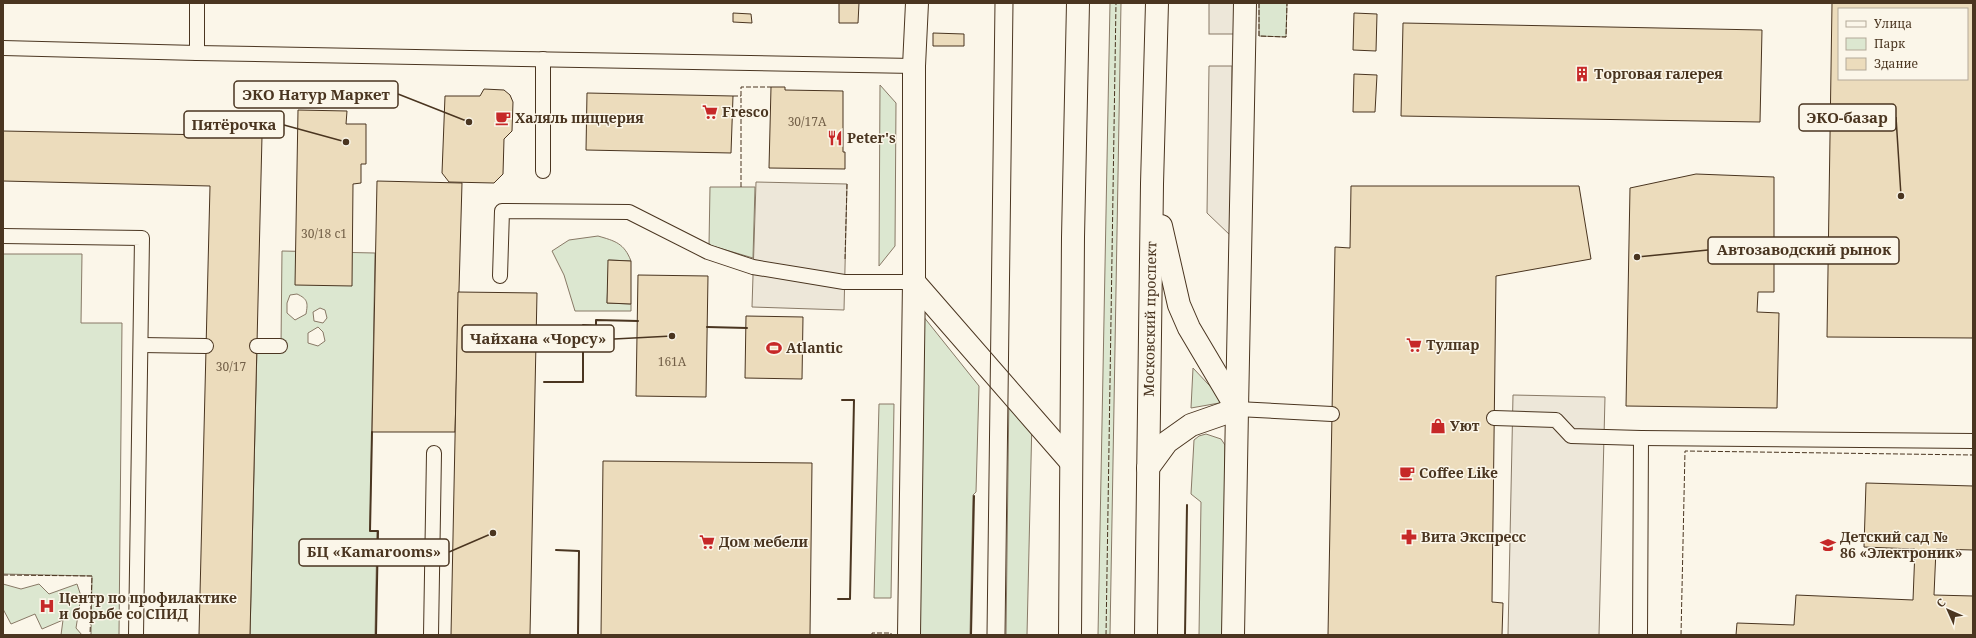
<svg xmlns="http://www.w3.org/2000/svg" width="1976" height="638" font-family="'Noto Serif',serif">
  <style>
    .green { fill: #dce7d0; stroke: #887966; fill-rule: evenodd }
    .parking { fill: #ede7d9; stroke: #887966 }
    .building { fill: #ecdcbc; stroke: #4a3520; fill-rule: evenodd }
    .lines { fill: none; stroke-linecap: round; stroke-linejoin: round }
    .lane-casing { stroke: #4a3520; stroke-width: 16 }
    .street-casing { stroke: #4a3520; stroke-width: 24 }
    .secondary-casing { stroke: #4a3520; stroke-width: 24 }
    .lane { stroke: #fbf6e9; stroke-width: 14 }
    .street { stroke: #fbf6e9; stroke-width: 22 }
    .secondary { stroke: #fbf6e9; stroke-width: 22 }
    .tram { stroke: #4a3520; stroke-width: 1 }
    .fence { stroke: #4a3520; stroke-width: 1; stroke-dasharray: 5 2; stroke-linecap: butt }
    .wall { stroke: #4a3520; stroke-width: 2 }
    .labels { text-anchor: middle; stroke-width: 3; stroke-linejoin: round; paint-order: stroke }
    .number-label { font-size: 12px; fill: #725f47 }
    .poi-label { font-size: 14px; font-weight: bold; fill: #4a3520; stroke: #fbf6e9; text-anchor: start }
    .street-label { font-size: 14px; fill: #4a3520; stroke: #fbf6e9 }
    .leader { fill: none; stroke: #4a3520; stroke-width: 1.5 }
    .callout-dot { fill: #4a3520; stroke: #fbf6e9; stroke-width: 1.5 }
    .callout { fill: #fbf6e9; stroke: #4a3520; stroke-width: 1.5 }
    .callout-label { font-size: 15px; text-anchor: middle; font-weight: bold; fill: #4a3520 }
  </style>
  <rect width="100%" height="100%" fill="#fbf6e9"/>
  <g class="green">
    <polygon points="1110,3 1121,3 1110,635 1098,635"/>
    <polygon points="1259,3 1287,3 1286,37 1259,36"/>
    <polygon points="880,85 896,103 895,246 879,266"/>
    <polygon points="710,187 755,187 753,258 709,245"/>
    <path d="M598,236C615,241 624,243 631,261L609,260L607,303L631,304V311H575L564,275L552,251L569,240Z"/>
    <path d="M282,251L375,253L370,531H377L375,635H250L257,346H281ZM297,294C308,299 308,303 306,314L295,320L287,313V303L290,295ZM320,308L325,310L327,318L323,323L314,321L313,312ZM318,327L323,332L325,341L318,346L308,343V333Z"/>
    <polygon points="3,254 82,254 81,323 122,323 119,635 91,635 92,576 3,574"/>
    <polygon points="923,316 979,386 976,492 973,495 970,635 918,635"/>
    <polygon points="1193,368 1225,402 1191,408"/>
    <polygon points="1009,391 1032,419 1027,635 1006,635"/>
    <polygon points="879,404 894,404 891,598 874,598"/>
    <polygon points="1206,434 1221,439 1225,445 1225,635 1199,635 1201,502 1191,494 1194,440 1199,436"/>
    <polygon points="3,584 21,589 39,584 49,594 77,584 81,596 76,628 82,635 61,635 63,620 42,629 35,614 11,624 3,609"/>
  </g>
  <g class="parking">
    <rect x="1209" y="3" width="25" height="31"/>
    <polygon points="1209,66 1232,66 1231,236 1207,213"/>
    <polygon points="756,182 847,184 844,310 752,307"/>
    <polygon points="1513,395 1605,397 1599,635 1508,635"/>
  </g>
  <g class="building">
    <polygon points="839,3 859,3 858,23 839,23"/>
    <path d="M1832,3H1973V338L1827,337ZM1839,9H1967V79H1839Z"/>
    <polygon points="733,13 751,14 752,23 733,22"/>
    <polygon points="1354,13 1377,14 1376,51 1353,50"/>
    <polygon points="1403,23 1762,30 1760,122 1401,116"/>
    <polygon points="933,33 964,34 964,46 933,46"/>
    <polygon points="1354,74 1377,75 1375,112 1353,112"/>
    <polygon points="771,87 785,87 785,90 843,91 843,152 845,152 845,169 769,168"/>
    <polygon points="484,89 504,90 510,95 513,102 512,131 504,139 503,174 494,183 449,182 442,173 445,96 480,96"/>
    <polygon points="587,93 733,96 731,153 586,150"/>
    <polygon points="298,110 347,111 346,124 366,124 366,164 361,164 361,183 353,184 352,286 295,285"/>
    <polygon points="3,131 262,136 250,635 199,635 210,186 3,181"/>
    <polygon points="1696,174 1774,177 1774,292 1758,292 1757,312 1779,313 1777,408 1626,406 1630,188"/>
    <polygon points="377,181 462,183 455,432 372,432"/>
    <polygon points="1351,186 1579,186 1591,259 1496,276 1492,602 1503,603 1502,635 1328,635 1335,247 1350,248"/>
    <polygon points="608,260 631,261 631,304 607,303"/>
    <polygon points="638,275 708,276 706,397 636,396"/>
    <polygon points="458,292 537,293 530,635 451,635"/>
    <polygon points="746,316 803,317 802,379 745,378"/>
    <polygon points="603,461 812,463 810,635 601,635"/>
    <polygon points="1866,483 1973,486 1973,550 1936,549 1934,595 1973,596 1973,635 1736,635 1737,623 1794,625 1796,595 1913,600 1915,549 1864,547"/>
  </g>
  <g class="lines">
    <defs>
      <g id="lane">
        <polyline points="197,3 197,53"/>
        <polyline points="3,48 197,53 914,66"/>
        <polyline points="543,59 543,171"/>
        <polyline points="3,236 142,238 136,635"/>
        <polyline points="500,276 502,211 629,212 708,252 753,267 844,282 914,282"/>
        <polyline points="141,345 206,346"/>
        <polyline points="257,346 280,346"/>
        <polyline points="1237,409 1332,414"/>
        <polyline points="1494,418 1556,420 1571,436 1641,438 1973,441"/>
        <polyline points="431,635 434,453"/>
        <polyline points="1640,635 1641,438"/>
      </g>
      <g id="street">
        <polyline points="914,282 1071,462"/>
        <polyline points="1148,468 1167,442 1191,425 1237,409 1245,3"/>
      </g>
      <g id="secondary">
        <polyline points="1161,226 1179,305 1189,328 1237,409 1233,635"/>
        <polyline points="909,635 914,282 914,66 917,3"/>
        <polyline points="1070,635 1073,237 1078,3"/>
        <polyline points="1146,635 1152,184 1157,3"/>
      </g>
    </defs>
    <use href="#lane" class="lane-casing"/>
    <use href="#street" class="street-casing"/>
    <use href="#secondary" class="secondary-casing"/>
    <use href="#lane" class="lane"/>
    <use href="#street" class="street"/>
    <use href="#secondary" class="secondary"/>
    <g class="tram">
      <polyline points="987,635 995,3"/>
      <polyline points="1005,635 1013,3"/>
    </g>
    <g class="fence">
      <polyline points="1259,3 1259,36 1286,37 1287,3"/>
      <polyline points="733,96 741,96"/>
      <polyline points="741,187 741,87 771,87"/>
      <polyline points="845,259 847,184"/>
      <polyline points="3,575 92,576 90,635"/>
      <polyline points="872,635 872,633 891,633 891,635"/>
      <polyline points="1106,635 1116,3"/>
      <polyline points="1681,635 1685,451 1973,455"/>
    </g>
    <g class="wall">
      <polyline points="707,327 747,328"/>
      <polyline points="544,382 583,382 583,325 596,326 596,320 638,321"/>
      <polyline points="372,432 370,531 378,531 376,635"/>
      <polyline points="556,550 579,551 578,635"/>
      <polyline points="838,599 850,599 854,400 842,400"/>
      <polyline points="971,635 974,496"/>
      <polyline points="1185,635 1187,505"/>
    </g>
  </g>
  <defs>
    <symbol id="building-bare" viewBox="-9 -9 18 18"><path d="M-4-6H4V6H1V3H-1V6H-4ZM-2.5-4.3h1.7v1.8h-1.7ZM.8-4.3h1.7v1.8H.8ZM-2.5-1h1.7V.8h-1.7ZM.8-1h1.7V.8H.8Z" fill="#c62828" stroke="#fbf6e9" stroke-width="2.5" paint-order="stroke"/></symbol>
    <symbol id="supermarket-bare" viewBox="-9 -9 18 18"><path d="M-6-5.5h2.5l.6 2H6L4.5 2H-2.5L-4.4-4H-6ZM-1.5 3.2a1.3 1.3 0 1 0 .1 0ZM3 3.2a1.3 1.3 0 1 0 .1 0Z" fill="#c62828" stroke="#fbf6e9" stroke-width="2.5" paint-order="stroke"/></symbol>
    <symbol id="cafe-bare" viewBox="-9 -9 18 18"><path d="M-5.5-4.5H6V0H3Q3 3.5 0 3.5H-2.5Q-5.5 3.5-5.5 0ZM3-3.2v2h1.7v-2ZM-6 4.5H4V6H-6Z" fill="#c62828" stroke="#fbf6e9" stroke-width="2.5" paint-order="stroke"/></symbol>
    <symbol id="restaurant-bare" viewBox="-9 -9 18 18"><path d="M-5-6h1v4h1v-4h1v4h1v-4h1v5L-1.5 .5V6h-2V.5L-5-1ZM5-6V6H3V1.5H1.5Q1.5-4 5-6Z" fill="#c62828" stroke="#fbf6e9" stroke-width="2.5" paint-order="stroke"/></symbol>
    <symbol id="stadium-bare" viewBox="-9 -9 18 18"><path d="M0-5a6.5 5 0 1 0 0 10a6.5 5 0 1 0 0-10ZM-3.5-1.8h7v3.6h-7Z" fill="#c62828" stroke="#fbf6e9" stroke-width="2.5" paint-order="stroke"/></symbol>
    <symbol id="shop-bare" viewBox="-9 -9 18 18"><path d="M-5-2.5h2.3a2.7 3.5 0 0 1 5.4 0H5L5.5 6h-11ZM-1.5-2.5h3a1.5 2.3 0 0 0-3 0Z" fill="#c62828" stroke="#fbf6e9" stroke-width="2.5" paint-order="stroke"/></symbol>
    <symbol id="pharmacy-bare" viewBox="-9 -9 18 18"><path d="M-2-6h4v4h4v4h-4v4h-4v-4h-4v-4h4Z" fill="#c62828" stroke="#fbf6e9" stroke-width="2.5" paint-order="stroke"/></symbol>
    <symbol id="school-bare" viewBox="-9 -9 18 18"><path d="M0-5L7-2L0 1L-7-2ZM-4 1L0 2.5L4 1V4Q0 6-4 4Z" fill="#c62828" stroke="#fbf6e9" stroke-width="2.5" paint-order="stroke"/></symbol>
    <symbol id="hospital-bare" viewBox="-9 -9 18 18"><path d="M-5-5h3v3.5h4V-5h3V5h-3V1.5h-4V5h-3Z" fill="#c62828" stroke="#fbf6e9" stroke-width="2.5" paint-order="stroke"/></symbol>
  </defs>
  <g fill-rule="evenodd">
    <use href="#building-bare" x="1571" y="63" width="22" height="22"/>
    <use href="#supermarket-bare" x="699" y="101" width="22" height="22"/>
    <use href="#cafe-bare" x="492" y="107" width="22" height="22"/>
    <use href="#restaurant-bare" x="824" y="127" width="22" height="22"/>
    <use href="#supermarket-bare" x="1403" y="334" width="22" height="22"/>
    <use href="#stadium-bare" x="763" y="337" width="22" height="22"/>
    <use href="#shop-bare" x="1427" y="415" width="22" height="22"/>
    <use href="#cafe-bare" x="1396" y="462" width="22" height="22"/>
    <use href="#pharmacy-bare" x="1398" y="526" width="22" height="22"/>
    <use href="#supermarket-bare" x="696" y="531" width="22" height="22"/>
    <use href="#school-bare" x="1817" y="534" width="22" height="22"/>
    <use href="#hospital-bare" x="36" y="595" width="22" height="22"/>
  </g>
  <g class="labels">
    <g class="number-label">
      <text x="807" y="126">30/17А</text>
      <text x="324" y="238">30/18 c1</text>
      <text x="672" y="366">161А</text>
      <text x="231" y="371">30/17</text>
    </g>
    <g class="poi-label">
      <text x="1594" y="79">Торговая галерея</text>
      <text x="722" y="117">Fresco</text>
      <text x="515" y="123">Халяль пиццерия</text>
      <text x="847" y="143">Peter's</text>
      <text x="1426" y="350">Тулпар</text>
      <text x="786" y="353">Atlantic</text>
      <text x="1450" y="431">Уют</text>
      <text x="1419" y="478">Coffee Like</text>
      <text x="1421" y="542">Вита Экспресс</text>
      <text x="1840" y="542">Детский сад №<tspan x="1840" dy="16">86 «Электроник»</tspan></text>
      <text x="719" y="547">Дом мебели</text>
      <text x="59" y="603">Центр по профилактике<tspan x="59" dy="16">и борьбе со СПИД</tspan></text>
    </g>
    <g class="street-label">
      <text transform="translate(1150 319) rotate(-89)" y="5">Московский проспект</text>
    </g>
  </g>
  <path class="leader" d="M469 122L398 94M1901 196L1896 117M346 142L284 125M1637 257L1708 250M672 336L614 339M493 533L449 552"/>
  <g class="callout-dot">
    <circle cx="469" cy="122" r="4"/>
    <circle cx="1901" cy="196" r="4"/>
    <circle cx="346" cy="142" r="4"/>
    <circle cx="1637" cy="257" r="4"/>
    <circle cx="672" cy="336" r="4"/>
    <circle cx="493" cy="533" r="4"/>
  </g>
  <g class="callout">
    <rect x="234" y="81" width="164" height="27" rx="4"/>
    <rect x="1799" y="104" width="97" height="27" rx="4"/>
    <rect x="184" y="111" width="100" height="27" rx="4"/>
    <rect x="1708" y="237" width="191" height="27" rx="4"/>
    <rect x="462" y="325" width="152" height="27" rx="4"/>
    <rect x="299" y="539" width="150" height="27" rx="4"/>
  </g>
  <g class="callout-label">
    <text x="316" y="100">ЭКО Натур Маркет</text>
    <text x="1847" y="123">ЭКО-базар</text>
    <text x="234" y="130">Пятёрочка</text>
    <text x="1804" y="255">Автозаводский рынок</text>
    <text x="538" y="344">Чайхана «Чорсу»</text>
    <text x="374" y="557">БЦ «Kamarooms»</text>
  </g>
  <rect width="1976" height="638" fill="none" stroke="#4a3520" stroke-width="8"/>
  <rect x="1838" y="8" width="130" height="72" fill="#fbf6e9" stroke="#b4a999"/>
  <rect x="1846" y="21" width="20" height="6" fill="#fbf6e9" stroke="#b4a999"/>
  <text x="1874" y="28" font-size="12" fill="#4a3520">Улица</text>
  <rect x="1846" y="38" width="20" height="12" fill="#dce7d0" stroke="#b4a999"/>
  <text x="1874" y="48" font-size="12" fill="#4a3520">Парк</text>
  <rect x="1846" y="58" width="20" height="12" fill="#ecdcbc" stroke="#b4a999"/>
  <text x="1874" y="68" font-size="12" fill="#4a3520">Здание</text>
  <g transform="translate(1948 610) rotate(315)" stroke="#fbf6e9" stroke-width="3" paint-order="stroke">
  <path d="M0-3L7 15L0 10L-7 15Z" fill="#4a3520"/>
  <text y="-6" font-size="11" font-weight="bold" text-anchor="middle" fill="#4a3520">С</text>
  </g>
</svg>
